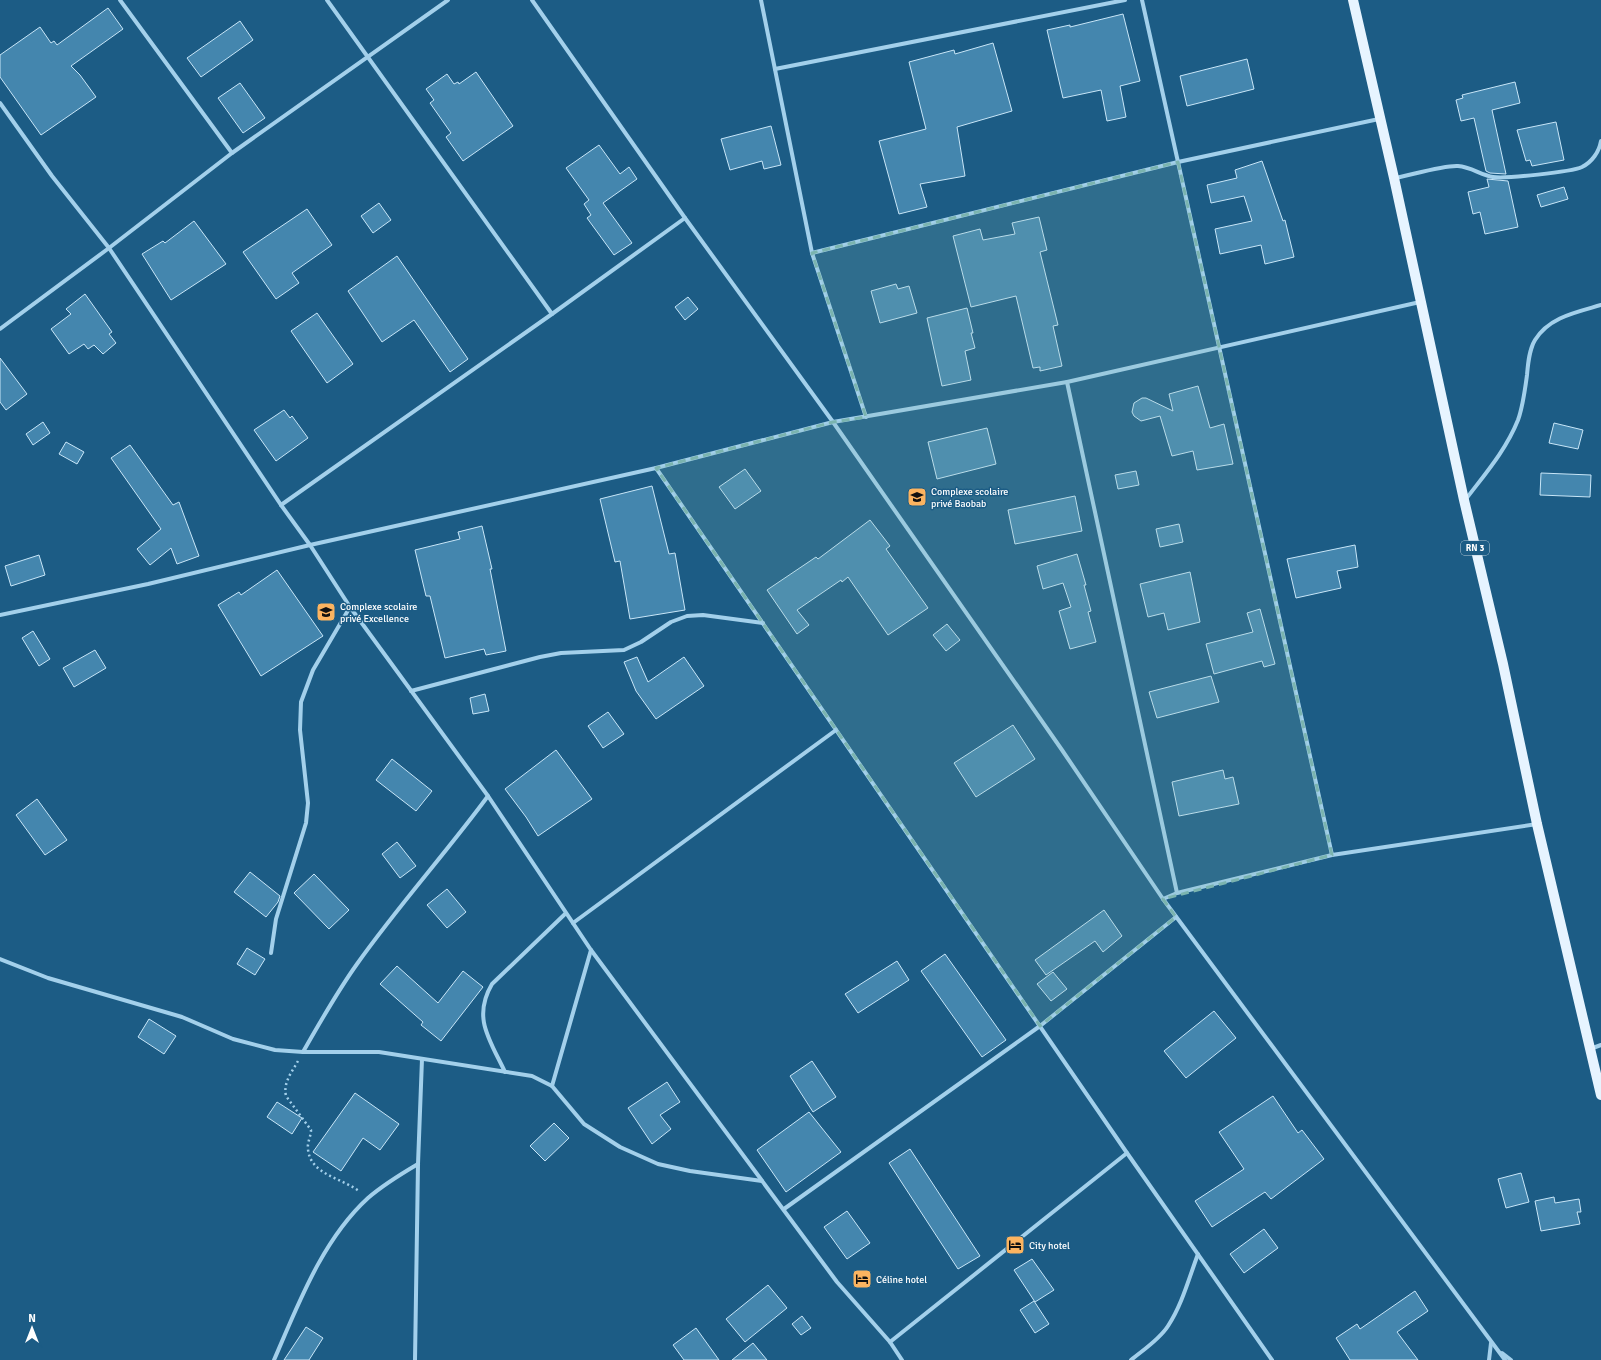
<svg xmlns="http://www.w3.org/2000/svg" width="1601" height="1360" font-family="Signika,sans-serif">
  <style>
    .building { fill: #4486ae; stroke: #c8e6f8 }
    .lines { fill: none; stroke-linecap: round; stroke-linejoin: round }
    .path { stroke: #a3d0eb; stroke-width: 2.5; stroke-dasharray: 2 3; stroke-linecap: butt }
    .minor { stroke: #a3d0eb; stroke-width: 4 }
    .primary { stroke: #e7f4ff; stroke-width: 10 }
    .marked { fill: #7bb4af; fill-opacity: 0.2; stroke: #7bb4af; stroke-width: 3; stroke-dasharray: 8 5; stroke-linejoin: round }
    .labels { text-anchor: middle; stroke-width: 3; stroke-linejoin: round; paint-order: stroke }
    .shield { fill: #1c5c85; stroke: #bbceda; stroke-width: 1 }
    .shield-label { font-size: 9px; font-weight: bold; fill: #fff }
    .poi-label { font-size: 10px; fill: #fff; stroke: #1c5c85; text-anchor: start }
  </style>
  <rect width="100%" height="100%" fill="#1c5c85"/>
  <g class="building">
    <polygon points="108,8 123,29 71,66 80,75 96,97 41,135 0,77 0,55 40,27 51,43 54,41 57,45"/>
    <polygon points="1123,14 1140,81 1120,86 1126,117 1107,121 1101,90 1063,98 1047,30 1070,25 1070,27"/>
    <polygon points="240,21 253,40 201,77 187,58"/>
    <polygon points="993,43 1012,111 957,127 965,176 920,184 927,207 899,214 879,141 926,129 909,62 954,50 955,54"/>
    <polygon points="1247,59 1254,89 1187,106 1180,76"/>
    <polygon points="476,72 513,126 463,161 446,137 451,133 430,103 434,100 426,89 447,74 454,84 458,82 459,84"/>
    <polygon points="1515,82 1520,103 1492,110 1506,174 1490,173 1486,171 1474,118 1461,121 1456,100 1463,98 1462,95"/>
    <polygon points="240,83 265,118 243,133 218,98"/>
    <polygon points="1556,122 1564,160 1532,166 1530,160 1526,161 1517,130"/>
    <polygon points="771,126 781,165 764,169 762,161 730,170 721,139"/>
    <polygon points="599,145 620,174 629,167 637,179 603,203 632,243 614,255 587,218 591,215 584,204 589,200 566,168"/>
    <polygon points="1262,161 1283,221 1285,220 1294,257 1265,264 1261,245 1220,254 1215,229 1252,221 1244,196 1211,203 1207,185 1237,178 1235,170"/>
    <polygon points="1487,179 1508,181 1518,227 1485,234 1480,212 1473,214 1468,192 1489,187"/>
    <polygon points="1564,187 1568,199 1541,207 1537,195"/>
    <polygon points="379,203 391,220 373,233 361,216"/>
    <polygon points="307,209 332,245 292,273 299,283 276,299 243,252"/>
    <polygon points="1039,217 1047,250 1040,252 1058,325 1053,326 1062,366 1040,371 1040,367 1033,368 1016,296 971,307 953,236 980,229 983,240 1015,234 1012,223"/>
    <polygon points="194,221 226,264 171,300 142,254 163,241 165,243"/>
    <polygon points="397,256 468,359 450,372 414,320 382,342 348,291"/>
    <polygon points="896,284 898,289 909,286 917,313 880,323 871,291"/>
    <polygon points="85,294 112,332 109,334 116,343 103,354 94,345 88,349 84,344 69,354 51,329 71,314 66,309"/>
    <polygon points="688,297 698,309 685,320 675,307"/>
    <polygon points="967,308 973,333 971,333 975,348 965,351 971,380 942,386 927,318"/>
    <polygon points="317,313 353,364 327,383 291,331"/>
    <polygon points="0,358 27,394 6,410 0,402"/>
    <polygon points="1198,386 1210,428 1224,424 1233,464 1197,470 1193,451 1172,456 1160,416 1141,421 1134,416 1132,412 1134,403 1142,398 1146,398 1173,411 1169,394"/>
    <polygon points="284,410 290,418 292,416 308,438 276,461 254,430"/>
    <polygon points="43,422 50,433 33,445 26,434"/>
    <polygon points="1554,423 1583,430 1578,449 1549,443"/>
    <polygon points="987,428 996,464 937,479 928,442"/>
    <polygon points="66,442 84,452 77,464 59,454"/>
    <polygon points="130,445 173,505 179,502 199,556 177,564 171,548 150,565 137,549 161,529 111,458"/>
    <polygon points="745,469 761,491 735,509 719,487"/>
    <polygon points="1136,471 1139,485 1118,489 1115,475"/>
    <polygon points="1541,473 1591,475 1590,497 1540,495"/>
    <polygon points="652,486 669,554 675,553 685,610 630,619 620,561 615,562 600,499"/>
    <polygon points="1075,496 1082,531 1015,544 1008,510"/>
    <polygon points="870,520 890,546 886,549 928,608 888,635 848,577 842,582 841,580 797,610 809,625 797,634 767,590 816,557 818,559"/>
    <polygon points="1179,524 1183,542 1160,547 1156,529"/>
    <polygon points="482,526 492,569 490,569 506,651 486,655 484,649 445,658 430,596 426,596 415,550 460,539 458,532"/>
    <polygon points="1355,545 1358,567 1337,571 1341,588 1296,598 1287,559"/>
    <polygon points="1077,554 1086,585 1084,585 1091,611 1088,612 1096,642 1070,649 1059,611 1071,607 1063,583 1043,589 1037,566"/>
    <polygon points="39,555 45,575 11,586 5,566"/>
    <polygon points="277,570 323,636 261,676 218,605 239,592 241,595"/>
    <polygon points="1190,572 1200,622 1168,630 1164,613 1148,617 1140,584"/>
    <polygon points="1260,609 1275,664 1264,667 1262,661 1214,674 1206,644 1253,632 1247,613"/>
    <polygon points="947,624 960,640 946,651 933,635"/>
    <polygon points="33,631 50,659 39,666 22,638"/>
    <polygon points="95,650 106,668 74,687 63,668"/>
    <polygon points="637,657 648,682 684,657 704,686 656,719 636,691 624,662"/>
    <polygon points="1211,676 1219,702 1157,718 1149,692"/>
    <polygon points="485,694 489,711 473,714 470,698"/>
    <polygon points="608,712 624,734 603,748 588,726"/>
    <polygon points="1013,725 1035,759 976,797 954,763"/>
    <polygon points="556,750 592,799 538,836 526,817 505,789"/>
    <polygon points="392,759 432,791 416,811 376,780"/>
    <polygon points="1223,770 1225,779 1233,777 1239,804 1179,816 1172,782"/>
    <polygon points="37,799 67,840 45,855 16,815"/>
    <polygon points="397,842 416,866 400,878 382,854"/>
    <polygon points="250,872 280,896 278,902 266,917 234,892"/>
    <polygon points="314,874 349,910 329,929 294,893"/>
    <polygon points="447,889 466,912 447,928 427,905"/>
    <polygon points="1104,910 1122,936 1103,952 1095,941 1046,975 1035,960"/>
    <polygon points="247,948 265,959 255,975 237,964"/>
    <polygon points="945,954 1006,1040 982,1057 921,971"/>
    <polygon points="897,961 909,980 858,1013 845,994"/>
    <polygon points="397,966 438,1003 463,971 483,987 441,1041 421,1025 423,1022 380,984"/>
    <polygon points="1053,972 1067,989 1051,1001 1037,984"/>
    <polygon points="1214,1011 1236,1038 1186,1078 1164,1051"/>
    <polygon points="149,1019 176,1036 164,1054 138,1037"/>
    <polygon points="812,1061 836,1097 813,1112 790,1076"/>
    <polygon points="667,1082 680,1102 660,1115 671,1129 652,1144 628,1108"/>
    <polygon points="355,1093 399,1124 380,1150 363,1138 341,1171 313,1152"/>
    <polygon points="1273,1096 1298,1133 1302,1130 1324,1159 1271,1199 1265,1192 1212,1227 1195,1201 1244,1169 1219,1132"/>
    <polygon points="277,1102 302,1118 292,1134 267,1117"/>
    <polygon points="809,1112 841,1152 786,1192 757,1150"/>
    <polygon points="554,1123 569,1138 545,1161 530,1146"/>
    <polygon points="910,1149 980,1256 958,1269 889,1163"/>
    <polygon points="1521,1173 1529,1202 1506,1208 1498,1179"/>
    <polygon points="1554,1197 1555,1203 1579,1199 1581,1212 1577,1212 1580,1224 1541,1231 1535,1201"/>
    <polygon points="847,1211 870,1243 847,1259 824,1227"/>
    <polygon points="1264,1229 1278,1248 1244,1273 1230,1254"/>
    <polygon points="1032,1259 1054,1290 1035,1302 1014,1270"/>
    <polygon points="768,1285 787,1308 745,1342 726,1319"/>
    <polygon points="1415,1291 1428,1311 1397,1332 1418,1360 1350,1360 1336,1338 1357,1324 1360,1329"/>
    <polygon points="1034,1301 1049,1324 1035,1333 1020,1310"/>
    <polygon points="802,1316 811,1328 801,1335 792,1324"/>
    <polygon points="306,1327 323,1338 309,1360 284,1360"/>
    <polygon points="696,1328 719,1360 684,1360 673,1345"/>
    <polygon points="753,1343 767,1360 732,1360"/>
  </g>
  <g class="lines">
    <path class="path" d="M298,1061C292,1072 283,1082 286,1096L311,1130C311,1136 307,1143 308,1149C310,1175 343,1178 360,1192"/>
    <g class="minor">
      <polyline points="120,0 232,153"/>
      <polyline points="327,0 552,314"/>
      <polyline points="532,0 685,218 833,422 1062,750 1163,899 1505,1360"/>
      <polyline points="761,0 812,253 866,417"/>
      <polyline points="1142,0 1332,855"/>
      <polyline points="775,69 1125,0"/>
      <polyline points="0,103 52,176 109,248 281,505 310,545 350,607 488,796 591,950 837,1282 890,1342 902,1360"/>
      <path d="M1395,178C1411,175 1444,165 1458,166C1471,167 1481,175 1493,177C1505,179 1571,172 1582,167C1592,162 1599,152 1601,141"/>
      <polyline points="812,253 1178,162 1379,119"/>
      <polyline points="0,329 109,248 232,153 448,0"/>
      <polyline points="1067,382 1177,893"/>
      <polyline points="656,468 1127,1153 1272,1360"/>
      <path d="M1466,499C1485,474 1506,450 1518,420C1523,406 1525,390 1527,375C1528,364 1529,350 1535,340C1549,317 1577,312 1601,305"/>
      <polyline points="281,505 552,314 685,218"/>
      <polyline points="0,615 148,584 310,545 656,468 833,422 1067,382 1420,302"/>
      <polyline points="411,691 540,657 561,653 624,650 641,642 671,622 687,616 703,615 763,623"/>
      <polyline points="1163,899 1177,893 1332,855 1537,824"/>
      <polyline points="573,923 836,730"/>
      <polyline points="271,953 276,919 306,823 308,803 300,730 301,702 313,670 350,607"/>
      <polyline points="0,959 48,978 182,1017 233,1039 275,1050 303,1052 379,1052 532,1076 552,1086 584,1124 620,1147 658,1164 690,1171 762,1181"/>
      <polyline points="1590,1049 1601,1045"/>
      <path d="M303,1052C320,1022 337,992 357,964C398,906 446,853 488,796"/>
      <path d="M505,1072C490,1040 472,1018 492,984L565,914"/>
      <polyline points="552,1086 591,950"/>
      <polyline points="784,1209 1040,1026 1176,917"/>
      <polyline points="890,1342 1127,1153"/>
      <polyline points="1502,1353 1511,1360"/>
      <path d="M274,1360C298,1305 322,1240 368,1198C383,1185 401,1174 418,1164"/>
      <polyline points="415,1360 418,1164 422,1059"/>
      <path d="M1131,1360C1143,1350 1159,1340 1168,1326C1182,1305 1189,1278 1198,1254"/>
      <polyline points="1489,1360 1491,1343"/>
    </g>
    <polyline class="primary" points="1353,0 1394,178 1464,500 1503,664 1537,824 1601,1095"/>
  </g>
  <path class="marked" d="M1178,162L1332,855L1163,899L1176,917L1040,1026L656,468L833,422L866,417L812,253Z"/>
  <defs>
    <symbol id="school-square" viewBox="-11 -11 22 22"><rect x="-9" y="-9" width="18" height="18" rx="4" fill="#fcb460" stroke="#1c5c85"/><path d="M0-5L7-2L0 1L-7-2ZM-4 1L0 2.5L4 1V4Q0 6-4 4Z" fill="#111"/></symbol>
    <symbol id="hotel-square" viewBox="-11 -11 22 22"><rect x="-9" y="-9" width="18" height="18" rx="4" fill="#fcb460" stroke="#1c5c85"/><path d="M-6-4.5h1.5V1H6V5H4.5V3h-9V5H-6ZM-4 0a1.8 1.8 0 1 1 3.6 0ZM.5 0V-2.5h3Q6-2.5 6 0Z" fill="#111"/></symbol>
  </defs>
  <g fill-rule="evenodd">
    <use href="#school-square" x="906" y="486" width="22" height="22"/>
    <use href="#school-square" x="315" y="601" width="22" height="22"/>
    <use href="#hotel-square" x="1004" y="1234" width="22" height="22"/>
    <use href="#hotel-square" x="851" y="1268" width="22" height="22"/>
  </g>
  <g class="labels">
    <rect class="shield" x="1461" y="541" width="28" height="14" rx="3"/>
    <g class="shield-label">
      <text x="1475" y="551">RN 3</text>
    </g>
    <g class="poi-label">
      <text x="931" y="495">Complexe scolaire<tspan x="931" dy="12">privé Baobab</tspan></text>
      <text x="340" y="610">Complexe scolaire<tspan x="340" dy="12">privé Excellence</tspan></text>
      <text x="1029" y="1249">City hotel</text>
      <text x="876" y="1283">Céline hotel</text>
    </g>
  </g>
  <g transform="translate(32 1328)" stroke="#1c5c85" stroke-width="3" paint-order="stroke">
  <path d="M0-3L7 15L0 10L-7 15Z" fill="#ffffff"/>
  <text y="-6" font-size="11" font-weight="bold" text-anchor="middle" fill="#ffffff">N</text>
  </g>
</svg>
